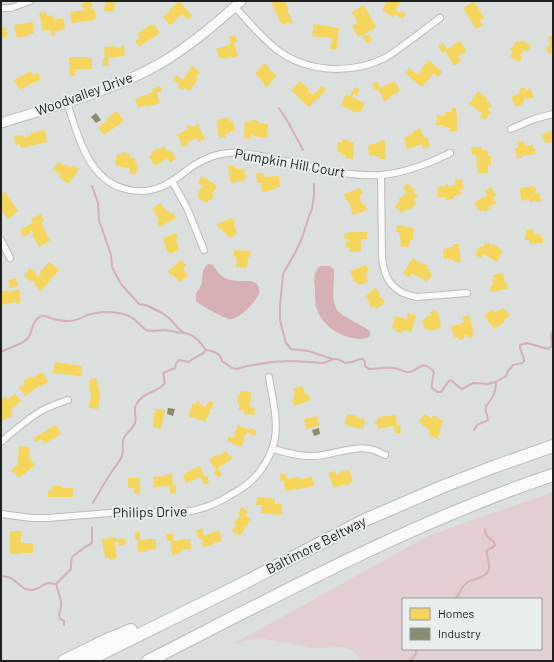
<svg xmlns="http://www.w3.org/2000/svg" width="554" height="662" font-family="Barlow,sans-serif">
  <style>
    .green { fill: #e3cfd2; fill-rule: evenodd }
    .water { fill: #d7b0b5 }
    .homes { fill: #f6d55c }
    .industry { fill: #8c8c6e }
    .lines { fill: none; stroke-linecap: round; stroke-linejoin: round }
    .stream { stroke: #d7b0b5; stroke-width: 2 }
    .street-casing { stroke: #b9bcbb; stroke-width: 8 }
    .secondary-casing { stroke: #b9bcbb; stroke-width: 11 }
    .highway-casing { stroke: #b9bcbb; stroke-width: 14 }
    .street { stroke: #fafafa; stroke-width: 6 }
    .secondary { stroke: #fafafa; stroke-width: 9 }
    .highway { stroke: #fafafa; stroke-width: 12 }
    .labels { text-anchor: middle; stroke-width: 4; stroke-linejoin: round; paint-order: stroke }
    .street-label { font-size: 14px; fill: #1f2121; stroke: #e7eeec }
  </style>
  <rect width="100%" height="100%" fill="#dbdfde"/>
  <path class="green" d="M553,492V661H362L352,650L343,647L315,648L259,638L233,644L430,535ZM403,599H541V649H403Z"/>
  <g class="water">
    <path d="M208,264L213,265C223,282 231,281 251,281L254,282L257,284C259,287 260,290 259,293C257,301 240,318 232,319C225,320 202,306 196,301C195,289 198,294 201,285C204,277 200,270 208,264Z"/>
    <path d="M320,266H330L334,270C335,281 331,297 336,308C338,312 344,316 348,318C355,323 363,326 370,331V336C365,340 358,339 352,338C337,335 323,325 317,310C315,304 315,296 315,289C314,280 313,273 320,266Z"/>
  </g>
  <g class="homes">
    <polygon points="86,1 89,1 93,5 90,8 91,9 94,9 94,11 95,10 96,18 95,18 95,20 72,23 70,12 86,10 81,5"/>
    <polygon points="105,1 115,1 114,12 104,11"/>
    <polygon points="179,1 192,16 187,20 183,14 170,25 163,17 170,11 169,10"/>
    <polygon points="276,1 282,1 283,3 285,2 289,10 287,10 293,23 291,24 290,22 282,25 271,3"/>
    <polygon points="387,1 401,1 396,8 397,9 396,10 400,13 402,11 406,14 403,19 395,14 393,17 382,10"/>
    <polygon points="472,2 473,3 475,3 484,18 480,20 483,25 476,29 463,8"/>
    <polygon points="364,5 376,27 364,34 366,36 369,34 372,41 367,44 362,35 358,37 352,26 358,23 352,12"/>
    <polygon points="46,12 47,16 53,15 53,20 63,18 65,28 63,29 63,30 54,31 55,35 51,36 50,30 43,31 39,13"/>
    <polygon points="33,22 34,34 27,35 27,36 17,38 14,25"/>
    <polygon points="151,24 153,26 154,24 160,33 139,47 135,41 140,38 137,34"/>
    <polygon points="314,24 339,28 337,49 330,49 332,38 325,37 325,38 312,36"/>
    <polygon points="6,27 7,37 1,38 1,28"/>
    <polygon points="235,35 237,42 234,43 238,56 231,58 230,57 223,59 222,57 219,58 216,49 231,44 229,37"/>
    <polygon points="553,35 553,53 548,54 546,47 550,46 548,37"/>
    <polygon points="522,40 531,46 527,52 524,50 520,56 522,57 519,62 510,57 513,52 510,50 517,41 520,42"/>
    <polygon points="460,41 466,50 465,50 466,52 458,56 461,61 454,66 445,51 442,53 438,46 443,43 447,49"/>
    <polygon points="121,45 124,45 125,56 108,58 109,66 103,66 103,58 105,58 104,47 115,46 115,48 122,47"/>
    <polygon points="69,57 90,57 90,59 92,59 92,69 75,69 75,76 70,76"/>
    <polygon points="429,60 442,72 438,77 434,73 422,87 405,73 409,68 418,75 422,70 421,69"/>
    <polygon points="264,63 269,67 268,69 277,75 267,87 263,84 264,83 259,78 260,78 255,74"/>
    <polygon points="192,66 200,72 196,78 198,79 190,91 184,88 182,90 178,87 180,84 173,80 176,75 183,80"/>
    <polygon points="31,71 33,75 38,73 41,79 34,83 34,82 20,90 14,80"/>
    <polygon points="300,81 309,89 308,91 313,95 322,86 326,90 317,100 316,100 309,107 291,90"/>
    <polygon points="377,81 380,88 395,81 399,89 398,90 399,92 390,96 391,98 384,101 378,89 375,91 372,84"/>
    <polygon points="160,86 162,91 157,93 160,103 147,107 146,105 138,108 135,99 153,92 152,89"/>
    <polygon points="355,87 360,89 357,96 354,94 352,97 365,103 360,112 358,111 357,113 341,105 346,94 350,96"/>
    <polygon points="524,87 526,90 530,88 534,97 529,99 528,98 523,99 524,101 523,101 523,104 516,107 511,97 520,93 519,91 521,90 520,89"/>
    <polygon points="478,91 488,99 486,101 492,105 488,110 491,112 485,120 480,117 482,113 469,104"/>
    <polygon points="452,107 456,108 456,113 457,114 457,131 450,131 450,128 444,127 444,125 436,125 437,115 445,116 445,112 452,112"/>
    <polygon points="117,111 124,121 104,135 98,127 108,120 107,118"/>
    <polygon points="229,118 230,121 233,121 235,131 231,131 231,132 229,133 229,134 225,134 226,137 219,138 217,119"/>
    <polygon points="252,120 259,121 259,123 268,124 267,138 253,136 253,134 251,134 251,139 244,138 245,121 252,122"/>
    <polygon points="198,124 205,139 198,142 197,138 187,142 189,145 183,147 177,134 188,130 187,126 191,125 192,127"/>
    <polygon points="420,128 424,138 427,137 430,147 423,149 422,144 415,146 415,147 407,149 404,138 407,137 407,135 414,133 414,131"/>
    <polygon points="45,130 47,142 21,148 20,144 15,145 14,136 23,135 24,137 31,136 30,133"/>
    <polygon points="553,130 553,142 545,143 542,134 547,133 546,132"/>
    <polygon points="342,139 348,140 348,142 353,142 354,143 353,159 345,158 346,155 342,155 342,153 340,153 340,152 337,152 338,142 342,143"/>
    <polygon points="384,140 385,141 386,159 379,159 379,156 376,157 375,155 369,156 368,145 378,143 379,141"/>
    <polygon points="524,141 525,146 533,145 533,149 535,149 535,154 522,156 522,158 517,158 515,148 518,148 517,142"/>
    <polygon points="164,146 168,152 171,150 176,159 170,163 168,158 155,166 149,157 152,154 151,152 158,148 159,150"/>
    <polygon points="471,147 481,147 482,150 487,150 488,156 491,156 491,165 488,165 488,173 478,173 477,164 476,164 476,162 477,162 476,154 472,155"/>
    <polygon points="122,152 130,154 130,157 136,159 135,164 138,165 135,175 129,173 130,168 122,167 120,167 120,166 115,165 117,154 121,155"/>
    <polygon points="58,162 69,167 69,166 71,167 73,165 79,169 69,183 67,183 59,177 60,175 60,174 53,170"/>
    <polygon points="228,166 235,166 235,169 239,168 239,170 245,169 246,180 231,183 230,182"/>
    <polygon points="256,173 263,173 264,177 279,176 280,187 276,188 276,189 269,190 269,191 262,192 261,183 257,183"/>
    <polygon points="202,176 217,186 212,194 214,196 211,200 209,200 207,203 197,197 199,193 198,191 203,186 198,183"/>
    <polygon points="462,179 463,189 460,189 461,195 454,196 454,199 446,200 446,197 438,197 437,187 445,186 445,185 448,184 448,186 456,185 455,180"/>
    <polygon points="407,183 415,190 413,192 418,196 413,201 416,203 410,210 408,208 402,213 395,207 400,200 399,199 400,197 401,198 407,192 403,189"/>
    <polygon points="533,186 537,189 535,192 535,194 540,194 541,202 535,202 534,200 533,201 533,202 529,202 529,199 521,201 520,188"/>
    <polygon points="491,187 496,196 493,197 496,203 490,206 491,208 484,212 483,210 480,212 474,203 487,195 485,191"/>
    <polygon points="360,188 363,194 359,196 363,205 365,204 367,210 353,215 351,210 352,210 348,200 346,201 344,194"/>
    <polygon points="5,192 18,211 8,219 1,209 1,194"/>
    <polygon points="161,203 165,210 166,209 167,212 169,211 170,214 173,213 176,218 160,227 159,226 157,222 159,220 153,208"/>
    <polygon points="41,214 44,221 41,223 50,241 39,247 32,234 34,233 32,230 30,231 31,233 23,237 20,230 33,223 31,219"/>
    <polygon points="232,218 233,219 235,223 234,225 237,234 228,238 227,234 226,235 225,232 224,233 222,229 220,230 217,224"/>
    <polygon points="397,225 413,228 414,229 413,240 410,240 409,247 400,246 401,239 400,239 400,236 399,236 399,232 396,232"/>
    <polygon points="533,229 533,235 541,234 541,238 543,238 543,243 529,244 529,240 525,240 525,235 526,235 526,230"/>
    <polygon points="349,232 367,232 367,239 361,239 361,252 349,252 349,248 346,248 346,242 349,242 349,239 346,239 344,237 344,235 346,233 349,233"/>
    <polygon points="176,233 178,238 176,239 179,250 170,254 168,251 167,252 165,246 166,246 163,238"/>
    <polygon points="486,242 492,246 493,244 500,248 499,249 503,251 497,262 484,254 481,258 475,255 480,246 483,247"/>
    <polygon points="453,244 458,244 459,245 461,262 454,262 454,260 451,260 451,259 448,259 448,258 444,259 443,249 453,247"/>
    <polygon points="234,250 250,251 251,253 250,257 248,258 247,268 236,267 237,261 236,260 236,257 233,256"/>
    <polygon points="413,258 422,264 422,263 428,266 427,268 430,270 429,271 432,274 427,282 420,277 419,278 412,273 409,277 403,273"/>
    <polygon points="181,260 186,265 183,269 188,276 180,282 173,275 172,276 168,272 169,270"/>
    <polygon points="49,262 59,270 41,291 34,284 36,282 33,280 32,282 24,276 30,268 37,273 35,275 38,277 41,274 40,272"/>
    <polygon points="366,265 369,271 366,272 367,273 366,274 367,278 366,279 368,282 358,285 356,281 354,282 350,271"/>
    <polygon points="503,273 505,283 507,283 508,288 507,289 491,292 490,286 493,285 492,282 493,281 492,279 494,279 493,275"/>
    <polygon points="16,278 18,286 10,288 8,280"/>
    <polygon points="375,288 380,293 380,294 379,296 385,302 377,309 374,306 372,308 368,303 370,302 365,297"/>
    <polygon points="19,289 21,300 20,300 21,303 16,304 15,302 1,305 1,292 9,290 9,292"/>
    <polygon points="504,308 510,316 503,320 505,322 494,329 484,315 493,309 495,313 500,309 501,310"/>
    <polygon points="437,310 441,327 440,328 430,331 429,329 425,329 422,320 425,319 425,318 427,317 427,316 431,315 430,312"/>
    <polygon points="408,313 416,315 411,332 402,330 401,333 395,331 396,329 392,328 395,316 407,319"/>
    <polygon points="469,315 474,333 472,333 473,336 472,338 470,338 466,335 464,335 465,338 459,340 458,337 454,338 451,326 464,323 462,317"/>
    <polygon points="55,362 82,366 81,376 53,373"/>
    <polygon points="42,372 48,382 40,387 39,386 25,396 19,387 25,384 23,381 31,376 32,378"/>
    <polygon points="96,378 100,392 98,409 89,408 91,395 89,386 90,385 89,380"/>
    <polygon points="302,386 306,394 308,395 310,399 309,401 294,406 292,400 294,399 293,396 295,395 293,389"/>
    <polygon points="240,391 251,392 250,407 255,408 254,415 244,414 244,411 239,410 239,404 237,403 238,395 240,395"/>
    <polygon points="15,394 21,401 9,411 12,409 12,413 13,413 11,417 12,417 10,418 8,417 11,414 3,421 1,419 1,400 6,396 8,399"/>
    <polygon points="197,401 200,402 199,404 206,407 209,401 214,403 211,410 210,409 209,415 208,415 205,422 193,417 192,418 188,416 193,403 196,404"/>
    <polygon points="155,409 165,410 161,429 153,427"/>
    <polygon points="347,414 357,416 356,418 365,419 363,429 345,425"/>
    <polygon points="424,414 432,418 433,415 443,421 439,432 440,433 437,439 428,434 430,431 427,429 427,428 422,425 423,424 419,422"/>
    <polygon points="396,415 397,426 400,425 401,433 395,433 394,427 392,426 378,429 378,424 375,425 375,422 377,421 377,419 379,418 378,417"/>
    <polygon points="317,416 319,426 306,429 304,419"/>
    <polygon points="56,425 61,434 44,444 41,439 36,442 33,438"/>
    <polygon points="238,425 249,430 250,428 257,431 254,436 247,432 243,439 245,439 241,447 227,441 229,436 234,438 235,435 234,434"/>
    <polygon points="19,446 30,447 29,458 35,465 19,478 11,470 18,464 17,463 19,461 18,461"/>
    <polygon points="226,451 232,459 218,468 222,475 218,478 214,472 216,470 209,460 218,454 219,456"/>
    <polygon points="200,466 204,477 207,476 209,483 204,485 201,477 186,483 183,474 191,471 190,470"/>
    <polygon points="343,470 343,472 349,470 353,481 349,483 350,484 345,486 344,484 334,488 328,473 335,471 336,475 341,472 341,471"/>
    <polygon points="172,474 173,486 176,485 176,493 170,494 170,486 154,487 153,477 164,476 164,475"/>
    <polygon points="280,474 286,474 287,479 300,477 300,479 312,477 314,486 311,486 311,487 285,491 284,481 281,482"/>
    <polygon points="128,478 140,478 140,494 134,494 134,488 128,488"/>
    <polygon points="52,486 62,486 62,488 73,488 73,497 48,497 48,491 52,490"/>
    <polygon points="257,497 275,499 275,504 282,504 282,515 261,513 262,505 256,505"/>
    <polygon points="242,507 248,511 245,515 251,519 240,536 232,531 236,525 234,523 240,515 238,513"/>
    <polygon points="202,528 204,536 209,534 209,533 219,531 222,541 214,543 214,544 204,547 203,545 202,545 201,543 203,542 202,539 199,539 196,530"/>
    <polygon points="10,531 21,531 21,543 33,543 33,553 21,553 21,554 10,554"/>
    <polygon points="135,532 140,532 140,540 147,540 147,539 156,539 156,549 148,550 148,551 138,552 138,540 135,540"/>
    <polygon points="166,534 173,534 173,541 190,539 191,549 182,550 182,551 180,552 180,554 172,555 171,541 167,541"/>
    <polygon points="116,537 116,540 125,538 126,544 119,546 118,542 115,542 114,540 117,557 114,557 115,559 109,560 109,558 105,558 102,539"/>
  </g>
  <g class="industry">
    <polygon points="96,113 101,120 96,123 91,117"/>
    <polygon points="168,408 175,409 173,416 167,414"/>
    <polygon points="319,428 320,434 314,436 312,430"/>
  </g>
  <g class="lines">
    <g class="stream">
      <polyline points="279,108 288,122 303,150"/>
      <polyline points="314,184 314,195 312,209 309,216 302,238 295,253 283,274 280,306 280,320 286,343 291,349 308,351 333,359"/>
      <polyline points="92,186 98,203 99,220 111,255 112,267 121,284 139,304 146,305 162,313 169,318 178,328 184,333"/>
      <path d="M1,352C8,348 22,345 28,338C33,331 32,319 42,316C46,315 49,318 53,319C58,320 63,321 68,321C75,321 80,319 85,316C92,313 102,312 109,312C120,313 130,314 137,322C140,324 143,328 146,330C152,332 159,330 164,330C168,330 172,331 176,332C179,333 182,332 185,333C195,335 200,342 206,350C213,351 221,353 222,361L232,368L237,369L247,366L272,362L291,361L324,363L333,359H338L345,363L352,362L360,359H363L365,362V366L369,369C377,369 386,367 394,368C399,368 404,373 409,372C419,371 421,358 434,372C433,378 431,383 432,388L437,392H441C445,388 446,383 450,380C455,382 457,387 462,389L473,383L487,384L496,382L506,376L508,371L513,365L522,363L524,361V359L520,348V345L527,343L548,349L552,346L551,336L553,330"/>
      <path d="M474,430C478,421 481,425 488,420C488,415 484,410 486,407C486,404 488,404 490,401C494,396 496,388 496,382"/>
      <path d="M93,503C98,494 103,485 109,476C113,469 119,463 122,456C124,450 122,446 123,441C124,433 133,430 135,423C137,417 133,410 136,405C142,392 159,392 165,383L163,373L175,368L176,364L179,360L189,362C194,356 201,357 206,350"/>
      <polyline points="3,576 11,578 25,589 32,590 39,588 43,585 48,583 56,584"/>
      <polyline points="56,584 71,569 71,563 72,557 85,547 91,544 92,542 92,527"/>
      <path d="M56,584C58,591 62,600 61,607C60,613 58,613 60,619L64,621V625"/>
      <path d="M455,599C461,593 459,588 468,582C475,578 487,578 489,569C490,562 486,556 487,550L493,547L495,545L494,542L486,535L485,529"/>
      <polyline points="410,661 416,654 416,649"/>
    </g>
    <defs>
      <g id="street">
        <path d="M235,7C249,22 263,40 280,52C311,73 352,74 385,58C394,53 401,47 408,42C419,34 429,26 440,18"/>
        <polyline points="1,8 11,8 30,1"/>
        <path d="M67,102C77,133 87,177 122,188C139,194 157,191 172,181C180,176 188,169 196,164C206,158 217,154 228,153C247,151 266,158 285,161C316,168 348,177 381,175C405,173 428,164 450,153"/>
        <polyline points="511,129 534,119 553,114"/>
        <path d="M381,175L382,254C383,278 392,293 417,297L467,293"/>
        <polyline points="172,181 187,208 204,250"/>
        <polyline points="1,240 10,258"/>
        <path d="M1,442C14,431 27,419 41,411C50,406 59,403 68,400"/>
        <path d="M272,449C286,452 299,457 312,456C332,456 354,444 374,450C378,451 381,454 385,455"/>
        <path d="M1,514L32,518H48L110,513L184,512C202,510 217,504 232,494C237,491 241,489 245,486C260,475 272,456 275,438C278,418 272,397 269,377"/>
      </g>
      <path id="secondary" d="M1,123C55,106 111,92 161,63C190,46 216,24 241,1"/>
      <g id="highway">
        <polyline points="64,661 107,640 131,630"/>
        <polyline points="86,661 238,586 365,520 444,486 496,466 553,446"/>
        <path d="M148,661C280,594 412,522 553,475"/>
      </g>
    </defs>
    <use href="#street" class="street-casing"/>
    <use href="#secondary" class="secondary-casing"/>
    <use href="#highway" class="highway-casing"/>
    <use href="#street" class="street"/>
    <use href="#secondary" class="secondary"/>
    <use href="#highway" class="highway"/>
  </g>
  <g class="labels">
    <g class="street-label">
      <text transform="translate(84 94) rotate(-20)" y="5">Woodvalley Drive</text>
      <text transform="translate(290 163) rotate(10)" y="5">Pumpkin Hill Court</text>
      <text transform="translate(150 512) rotate(-1)" y="5">Philips Drive</text>
      <text transform="translate(316 545) rotate(-27)" y="5">Baltimore Beltway</text>
    </g>
  </g>
  <rect width="554" height="662" fill="none" stroke="#1f2121" stroke-width="4"/>
  <rect x="402" y="598" width="140" height="52" fill="#e7eeec" stroke="#979c9b"/>
  <rect x="410" y="608" width="20" height="12" fill="#f6d55c" stroke="#979c9b"/>
  <text x="438" y="618" font-size="12" fill="#1f2121">Homes</text>
  <rect x="410" y="628" width="20" height="12" fill="#8c8c6e" stroke="#979c9b"/>
  <text x="438" y="638" font-size="12" fill="#1f2121">Industry</text>
</svg>
